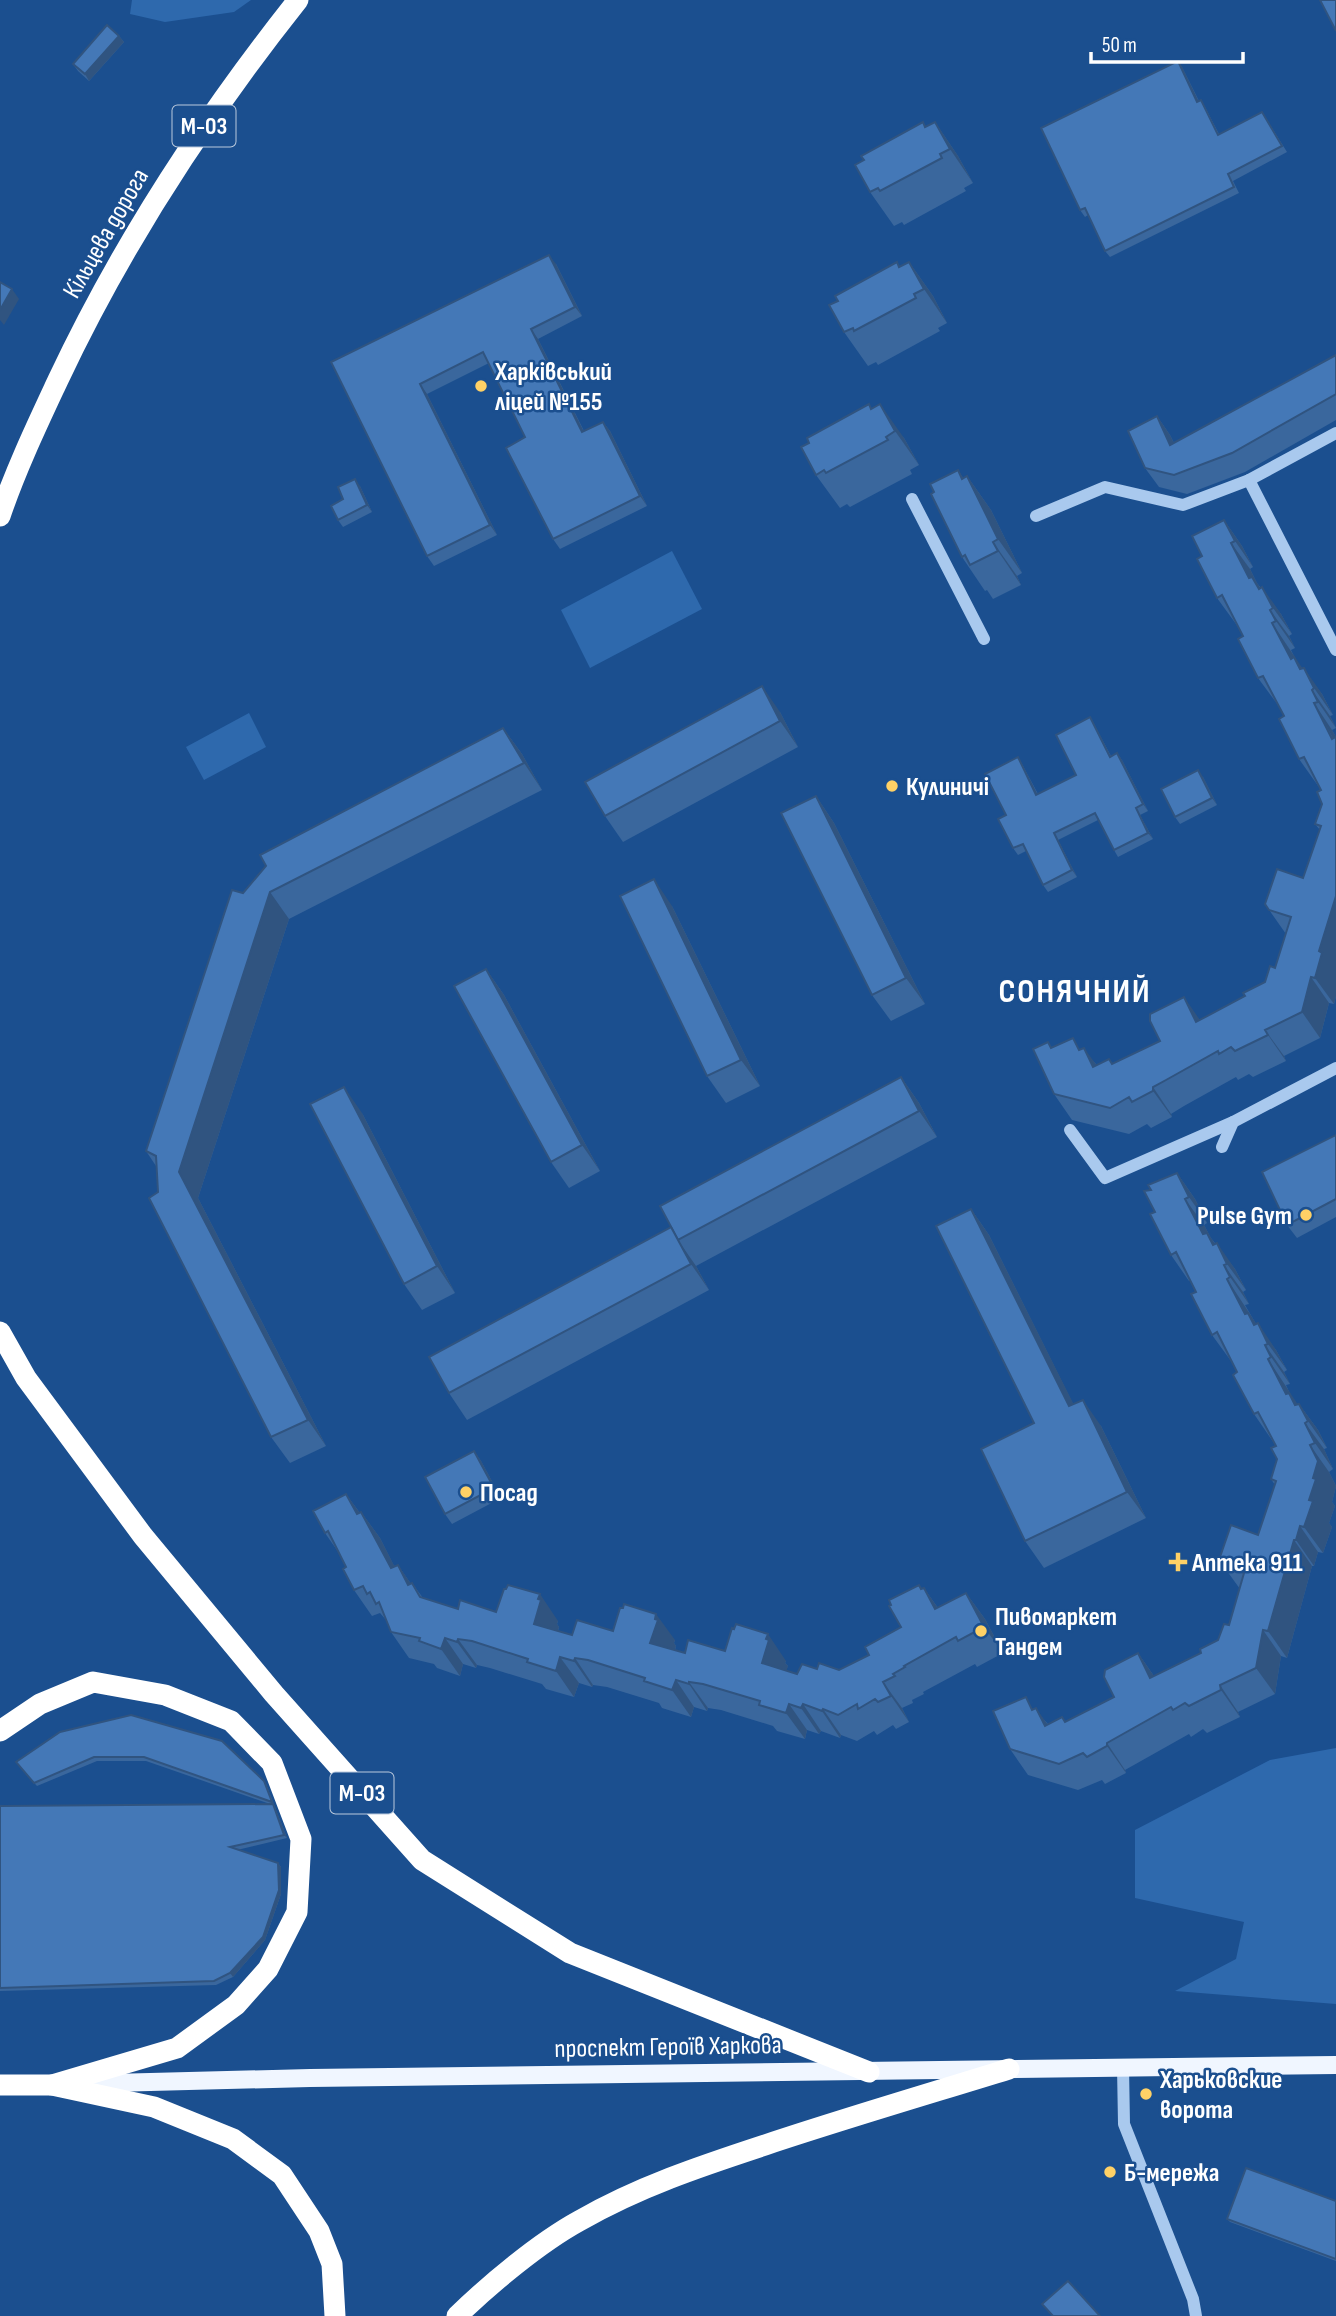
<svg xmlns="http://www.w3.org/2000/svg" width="1336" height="2316" font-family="'Sofia Sans Condensed',sans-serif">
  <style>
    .green { fill: #2e69ad }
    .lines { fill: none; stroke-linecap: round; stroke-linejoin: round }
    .minor { stroke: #a9c9ee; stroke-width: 12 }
    .major { stroke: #f0f6ff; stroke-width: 18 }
    .highway { stroke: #fff; stroke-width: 21 }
    .wall { fill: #3a679d }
    .shaded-wall { fill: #305480 }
    .building { fill: #4478b7; stroke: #305480; stroke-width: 2 }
    .poi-dot { fill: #ffd166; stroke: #1b4f8f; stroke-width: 2.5 }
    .labels { text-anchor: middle; stroke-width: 5; stroke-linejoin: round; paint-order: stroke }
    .shield { fill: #1b4f8f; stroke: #bbcadd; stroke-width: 2 }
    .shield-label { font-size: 24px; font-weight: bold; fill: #fff }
    .street-label { font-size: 26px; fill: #fff; stroke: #1b4f8f }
    .poi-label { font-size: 26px; font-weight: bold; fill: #fff; stroke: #1b4f8f; text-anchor: start }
    .district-label { font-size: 33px; font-weight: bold; letter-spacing: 2px; fill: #fff; stroke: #1b4f8f }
  </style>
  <rect width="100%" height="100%" fill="#1b4f8f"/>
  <g class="green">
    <polygon points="132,0 251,0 234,12 165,22 130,14"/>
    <polygon points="672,551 702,609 590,668 561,610"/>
    <polygon points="249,713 266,747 204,780 186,747"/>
    <polygon points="1336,1748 1336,2004 1175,1991 1236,1959 1244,1922 1135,1898 1135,1830 1270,1760"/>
  </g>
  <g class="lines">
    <g class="minor">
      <polyline points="1336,433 1249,480 1336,650"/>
      <polyline points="912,499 984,639"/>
      <polyline points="1036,516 1105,487 1183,505 1249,480"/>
      <polyline points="1070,1130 1105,1178 1233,1122"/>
      <polyline points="1222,1147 1233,1122 1336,1068"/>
      <polyline points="1123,2067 1124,2124 1193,2299 1196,2316"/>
    </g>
    <polyline class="major" points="73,2084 310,2078 1336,2065"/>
    <g class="highway">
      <path d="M0,516C16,469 37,425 58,380C122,244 205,117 298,0"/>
      <polyline points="0,1332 26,1378 143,1536 274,1694 422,1860 570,1953 869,2072"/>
      <polyline points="0,1731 40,1704 93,1682 165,1695 231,1721 272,1763 301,1839 297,1912 268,1969 236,2005 177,2048 52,2085"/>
      <polyline points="0,2085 52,2085 154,2107 233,2139 282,2175 319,2231 332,2264 335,2316"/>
      <path d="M457,2316C490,2284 539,2243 579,2221C638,2187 701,2166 765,2145C846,2118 928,2094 1009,2069"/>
    </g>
  </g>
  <g class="wall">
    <polygon points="119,36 124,42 89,81 78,71 73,64"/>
    <polygon points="1178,61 1182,67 1199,101 1205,107 1219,134 1262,112 1287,152 1233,181 1239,193 1110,257 1105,251 1088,215 1085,217 1080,210"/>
    <polygon points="923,122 926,127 935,122 958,156 973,183 964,188 966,191 904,225 902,222 894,226 870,192"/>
    <polygon points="897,262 900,267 909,262 933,296 947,323 938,328 940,331 878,365 876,362 868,366 844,332 838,301"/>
    <polygon points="556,264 582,316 538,339 584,431 603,422 610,431 647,506 560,549 553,539 525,437 489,363 427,394 497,535 434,566 427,556 331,362"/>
    <polygon points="1336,355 1336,420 1245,472 1187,494 1159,487 1145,468 1157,416 1170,435 1174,443"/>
    <polygon points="872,409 904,438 919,465 910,470 912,474 850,507 847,504 840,508 816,475"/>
    <polygon points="958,470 963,478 967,476 991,510 1022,573 1017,576 1021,585 993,599 987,590 985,591 962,557 934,492"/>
    <polygon points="360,486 372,512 343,527 338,520 343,499"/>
    <polygon points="1224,520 1242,546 1253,567 1250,569 1257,583 1281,614 1292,634 1289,636 1295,648 1291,650 1297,662 1322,694 1333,715 1330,716 1336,728 1332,730 1336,737 1336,996 1334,1004 1329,1003 1320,1038 1284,1056 1286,1061 1253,1077 1249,1074 1238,1080 1236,1077 1184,1106 1171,1114 1172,1117 1151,1128 1147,1124 1129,1134 1072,1120 1054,1094 1052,1048 1081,1049 1097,1065 1109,1059 1112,1064 1160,1041 1245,996 1265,982 1275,968 1286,934 1265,904 1303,878 1320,830 1315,824 1322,804 1321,790 1299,759 1284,716 1278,705 1258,678 1243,636 1236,624 1217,598 1202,556"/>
    <polygon points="780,712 798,747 623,842 605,816"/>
    <polygon points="1090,717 1094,724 1111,756 1117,753 1122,760 1148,811 1140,815 1153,839 1118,857 1114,850 1098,820 1058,840 1077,877 1048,892 1043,885 1026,851 1018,855 1013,848 1006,815 1018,757 1022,764 1038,794 1076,775"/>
    <polygon points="503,728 522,754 542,790 289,919 198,1198 326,1446 290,1463 271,1437 158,1192 156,1166 146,1151 243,893"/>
    <polygon points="1203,777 1217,805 1180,824 1175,817"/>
    <polygon points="816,796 834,823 925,1004 891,1021 872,995"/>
    <polygon points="672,906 760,1086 726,1103 707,1076"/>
    <polygon points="486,969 504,995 600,1171 569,1188 551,1162"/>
    <polygon points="901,1077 919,1103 937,1137 696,1266 709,1290 467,1420 449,1393 671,1227"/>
    <polygon points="362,1113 455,1293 422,1310 404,1284"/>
    <polygon points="1336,1135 1336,1217 1297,1238 1287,1225"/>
    <polygon points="1177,1173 1195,1199 1207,1223 1204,1225 1211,1238 1235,1269 1246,1290 1243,1292 1249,1304 1245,1305 1256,1324 1276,1350 1287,1370 1284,1372 1290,1384 1286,1385 1292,1398 1297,1404 1299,1404 1318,1430 1327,1448 1324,1449 1333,1469 1329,1472 1336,1486 1332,1502 1335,1506 1329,1523 1332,1527 1323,1553 1318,1552 1314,1566 1312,1566 1287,1658 1281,1656 1275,1694 1238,1712 1240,1717 1207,1733 1203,1729 1191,1737 1189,1734 1125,1770 1126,1773 1105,1784 1102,1780 1078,1790 1028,1775 1010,1749 1034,1709 1048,1724 1065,1722 1114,1697 1138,1653 1154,1676 1201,1653 1218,1640 1229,1625 1240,1589 1219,1560 1258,1535 1275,1485 1271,1479 1277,1459 1276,1446 1254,1414 1237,1372 1231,1361 1212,1335 1196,1292 1190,1281 1189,1281 1171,1255 1155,1212 1151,1190"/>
    <polygon points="971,1209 989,1235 1073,1404 1101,1426 1146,1518 1044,1568 1025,1541 1034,1423"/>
    <polygon points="474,1451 481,1461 501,1498 452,1524 445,1514"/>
    <polygon points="346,1494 360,1513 361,1512 380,1538 394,1566 398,1565 411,1584 412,1583 423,1598 458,1609 496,1612 558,1621 557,1624 559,1627 558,1631 572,1635 613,1631 675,1640 674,1643 676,1646 675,1650 685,1653 725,1651 786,1661 785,1663 788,1666 786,1670 797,1674 817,1669 839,1670 869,1655 901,1627 919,1585 922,1589 924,1588 938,1608 966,1593 985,1619 1003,1653 977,1667 975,1664 923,1692 924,1694 912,1700 913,1703 902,1708 909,1722 896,1729 893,1725 877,1735 874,1731 857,1741 841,1735 840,1738 821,1731 819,1734 807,1730 805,1739 777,1731 773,1726 721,1710 708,1708 707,1711 694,1707 691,1717 662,1708 659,1703 607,1687 593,1685 592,1687 579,1683 574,1697 546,1689 542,1684 490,1668 477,1665 476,1668 463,1664 460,1676 437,1668 434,1664 409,1658 391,1632 386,1620 380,1613 372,1616 354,1590 346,1567 341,1556 325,1533"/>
    <polygon points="60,1732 266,1784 287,1838 237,1850 278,1863 281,1867 281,1894 265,1940 233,1977 216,1985 0,1991 0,1806 270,1804 146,1761 97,1761 37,1786 18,1765"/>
    <polygon points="1336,2201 1336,2261 1230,2222 1227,2219"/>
  </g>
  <g class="shaded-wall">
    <polygon points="119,36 124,42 89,81 85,74"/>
    <polygon points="1178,61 1182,67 1202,108 1197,102"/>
    <polygon points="935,122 958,156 973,183 950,149"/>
    <polygon points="549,255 556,264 582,316 575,307"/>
    <polygon points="909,262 933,296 947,323 924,289"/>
    <polygon points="12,289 19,299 4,325 0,320 0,310"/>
    <polygon points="531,329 538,339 589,442 582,432"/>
    <polygon points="420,384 427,394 497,535 490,525"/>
    <polygon points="880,404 904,438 919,465 895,431"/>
    <polygon points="1157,416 1170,435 1184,464 1170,445"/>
    <polygon points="603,422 610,431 647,506 640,496"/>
    <polygon points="958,470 978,499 967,476 991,510 1022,573 998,539"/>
    <polygon points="355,479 360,486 372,512 367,505"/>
    <polygon points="1224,520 1242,546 1253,567 1235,541"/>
    <polygon points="993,542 1017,576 1021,585 998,551"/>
    <polygon points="1231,543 1250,569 1257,583 1270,602 1262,587 1281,614 1292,634 1273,608 1249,578"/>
    <polygon points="1270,610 1289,636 1295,648 1276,621"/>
    <polygon points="1272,623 1311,681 1304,668 1322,694 1333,715 1314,688 1291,659"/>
    <polygon points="762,686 780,712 798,747 780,721"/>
    <polygon points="1312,690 1330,716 1336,728 1318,702"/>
    <polygon points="1314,703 1332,730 1336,737 1336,744"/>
    <polygon points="1090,717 1094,724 1114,763 1110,757"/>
    <polygon points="503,728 522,754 542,790 524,763"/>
    <polygon points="1117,753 1122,760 1148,811 1143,804"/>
    <polygon points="1018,757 1022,764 1041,801 1036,795"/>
    <polygon points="1198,770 1203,777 1217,805 1212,798"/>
    <polygon points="816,796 834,823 925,1004 906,978"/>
    <polygon points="1136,808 1140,815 1153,839 1148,833"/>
    <polygon points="1054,833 1058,840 1077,877 1072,870"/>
    <polygon points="654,879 672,906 760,1086 741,1060"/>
    <polygon points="270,892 289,919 198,1198 326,1446 308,1420 179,1172"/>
    <polygon points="1336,896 1336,996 1334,1004 1315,978 1319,951"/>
    <polygon points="486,969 504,995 600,1171 582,1145"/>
    <polygon points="1311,977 1329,1003 1320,1038 1302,1012"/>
    <polygon points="1184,997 1202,1023 1196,1022"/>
    <polygon points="1265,1030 1284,1056 1286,1061 1268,1035"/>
    <polygon points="1084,1048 1103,1074 1093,1067"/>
    <polygon points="901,1077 919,1103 937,1137 919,1111"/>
    <polygon points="344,1087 362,1113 455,1293 437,1266"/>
    <polygon points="1153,1087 1171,1114 1172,1117 1153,1091"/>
    <polygon points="1177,1173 1195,1199 1207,1223 1189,1197"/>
    <polygon points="1185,1199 1204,1225 1211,1238 1224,1257 1217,1243 1235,1269 1246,1290 1227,1264 1203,1234"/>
    <polygon points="971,1209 989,1235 1088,1433 1069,1406"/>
    <polygon points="678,1240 696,1266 709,1290 691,1264"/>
    <polygon points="1224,1265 1243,1292 1249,1304 1230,1277"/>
    <polygon points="1227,1279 1265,1337 1258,1323 1276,1350 1287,1370 1268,1344 1245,1314"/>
    <polygon points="1265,1345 1284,1372 1290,1384 1271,1357"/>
    <polygon points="1268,1359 1306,1417 1299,1404 1318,1430 1327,1448 1308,1421 1286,1394"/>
    <polygon points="1083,1400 1101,1426 1146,1518 1127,1492"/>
    <polygon points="1305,1423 1324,1449 1333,1469 1315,1443"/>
    <polygon points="1310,1445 1329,1472 1336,1486 1332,1502 1335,1506 1329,1523 1332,1527 1323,1553 1304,1527 1313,1478"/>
    <polygon points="474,1451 481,1461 501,1498 494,1488"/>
    <polygon points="346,1494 365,1520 357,1514"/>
    <polygon points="361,1512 380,1538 409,1595 391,1568"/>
    <polygon points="1300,1526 1318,1552 1314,1566 1296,1540"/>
    <polygon points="1294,1540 1312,1566 1287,1658 1268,1631"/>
    <polygon points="398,1565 416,1591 408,1585"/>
    <polygon points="919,1585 933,1604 924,1588 942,1614 954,1636"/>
    <polygon points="966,1593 985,1619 1003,1653 984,1627"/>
    <polygon points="540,1594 558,1621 557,1624 559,1627 552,1650 534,1624"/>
    <polygon points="656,1614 675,1640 674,1643 676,1646 669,1669 650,1643"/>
    <polygon points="1263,1630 1281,1656 1275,1694 1256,1668"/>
    <polygon points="768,1634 786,1661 785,1663 788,1666 780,1689 762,1663"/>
    <polygon points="445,1638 463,1664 460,1676 441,1649"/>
    <polygon points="458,1639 477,1665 476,1668 457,1642"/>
    <polygon points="1138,1653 1156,1679 1150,1678"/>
    <polygon points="560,1657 579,1683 574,1697 556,1671"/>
    <polygon points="575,1658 593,1685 592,1687 574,1661"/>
    <polygon points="676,1680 694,1707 691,1717 672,1690"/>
    <polygon points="689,1682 708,1708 707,1711 689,1684"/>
    <polygon points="883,1682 902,1708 909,1722 891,1696"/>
    <polygon points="1220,1685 1238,1712 1240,1717 1221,1690"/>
    <polygon points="789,1704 807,1730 805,1739 786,1713"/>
    <polygon points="803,1704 821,1731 819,1734 801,1708"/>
    <polygon points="1036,1708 1055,1735 1045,1726"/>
    <polygon points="823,1709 841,1735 840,1738 822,1711"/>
    <polygon points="1107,1743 1125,1770 1126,1773 1107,1746"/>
    <polygon points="273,1804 275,1808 287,1838 284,1835"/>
    <polygon points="278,1863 281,1867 281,1894 265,1940 233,1977 230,1973"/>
  </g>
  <g class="building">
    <polygon points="1320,0 1336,0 1336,31"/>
    <polygon points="107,25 119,36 85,74 73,64"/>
    <polygon points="1178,61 1197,102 1201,100 1218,135 1262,112 1282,146 1228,174 1234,187 1105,251 1085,208 1080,210 1041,128"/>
    <polygon points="923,122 925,127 935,122 950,149 940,154 942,158 880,191 878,188 870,192 855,165 864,160 861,156"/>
    <polygon points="549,255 575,307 531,329 582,432 603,422 640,496 553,539 506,448 525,437 483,352 420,384 490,525 427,556 331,362"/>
    <polygon points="897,262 899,267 909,262 924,289 914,294 916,298 854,331 853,328 844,332 829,305 838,301 835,296"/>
    <polygon points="0,282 12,289 0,310"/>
    <polygon points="1336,355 1336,394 1232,453 1174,475 1145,468 1128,431 1157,416 1170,445"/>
    <polygon points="869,404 871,409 880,404 895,431 886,437 888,440 826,473 824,470 816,475 801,447 809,443 807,438"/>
    <polygon points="958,470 962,479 967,476 998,539 993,542 998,551 970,565 965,555 962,557 931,494 934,492 930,484"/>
    <polygon points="355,479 367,505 338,520 331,506 343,499 338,487"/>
    <polygon points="1224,520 1235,541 1231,543 1249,578 1252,577 1259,589 1262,587 1273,608 1270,610 1276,621 1272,623 1291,659 1294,657 1300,669 1304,668 1314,688 1312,690 1318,702 1314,703 1332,739 1335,737 1336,739 1336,896 1319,951 1322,953 1315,978 1311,977 1302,1012 1265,1030 1268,1035 1235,1051 1231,1047 1219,1054 1218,1051 1166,1080 1153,1087 1153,1091 1132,1102 1129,1097 1110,1108 1054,1094 1033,1049 1048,1042 1051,1048 1073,1038 1079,1050 1084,1048 1093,1067 1109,1059 1112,1064 1160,1041 1150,1021 1150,1014 1184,997 1196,1022 1245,996 1243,993 1265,982 1270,966 1275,968 1291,917 1269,910 1265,904 1277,869 1303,878 1321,826 1315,824 1322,804 1317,792 1321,790 1304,757 1299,759 1279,719 1284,716 1263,676 1258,678 1238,639 1243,636 1222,595 1217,598 1197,559 1202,556 1192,536"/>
    <polygon points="762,686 780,721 605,816 585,782"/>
    <polygon points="1090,717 1110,757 1117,753 1143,804 1136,808 1148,833 1114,850 1095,813 1054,833 1072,870 1043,885 1023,844 1013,848 998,819 1006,815 985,774 1018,757 1036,795 1076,775 1056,735"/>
    <polygon points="503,728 524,763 270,892 179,1172 308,1420 271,1437 149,1198 158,1192 156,1156 146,1151 232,890 243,893 266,866 260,855"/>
    <polygon points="1198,770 1212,798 1175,817 1161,789"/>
    <polygon points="816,796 906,978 872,995 781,813"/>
    <polygon points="654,879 741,1060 707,1076 620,896"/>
    <polygon points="486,969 582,1145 551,1162 454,986"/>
    <polygon points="901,1077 919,1111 678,1240 660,1206"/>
    <polygon points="344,1087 437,1266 404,1284 310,1104"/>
    <polygon points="1336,1135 1336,1199 1287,1225 1262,1172"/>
    <polygon points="1177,1173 1189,1197 1185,1199 1203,1234 1207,1233 1213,1245 1217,1243 1227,1264 1224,1265 1230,1277 1227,1279 1245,1314 1248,1313 1254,1325 1258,1323 1268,1344 1265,1345 1271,1357 1268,1359 1286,1394 1289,1393 1295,1405 1299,1404 1308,1421 1305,1423 1315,1443 1310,1445 1318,1461 1313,1478 1316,1479 1309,1500 1313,1501 1304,1527 1300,1526 1296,1540 1294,1540 1268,1631 1263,1630 1256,1668 1220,1685 1221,1690 1189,1706 1185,1703 1173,1710 1171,1707 1107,1743 1107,1746 1087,1757 1083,1753 1059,1764 1010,1749 993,1711 1026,1697 1032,1710 1036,1708 1045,1726 1062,1717 1065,1722 1114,1697 1104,1677 1105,1670 1138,1653 1150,1678 1201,1653 1200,1649 1218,1640 1224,1624 1229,1625 1244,1573 1223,1565 1219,1560 1231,1525 1258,1535 1276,1481 1271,1479 1277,1459 1271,1448 1276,1446 1258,1412 1254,1414 1233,1375 1237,1372 1217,1332 1212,1335 1191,1294 1196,1292 1176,1252 1171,1255 1150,1214 1155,1212 1144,1191 1151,1190 1148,1185"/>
    <polygon points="971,1209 1069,1406 1083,1400 1127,1492 1025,1541 981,1449 1034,1423 936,1226"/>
    <polygon points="671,1227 691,1264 449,1393 429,1357"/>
    <polygon points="474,1451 494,1488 445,1514 425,1477"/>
    <polygon points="346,1494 357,1514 361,1512 391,1568 398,1565 408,1585 412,1583 420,1597 458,1609 460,1600 496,1612 504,1589 506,1589 508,1585 540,1594 538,1599 541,1600 534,1624 572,1635 577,1620 613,1631 620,1608 623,1608 624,1604 656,1614 655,1619 658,1620 650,1643 685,1653 688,1640 725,1651 732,1628 734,1629 736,1624 768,1634 766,1639 769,1640 762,1663 797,1674 802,1664 817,1669 819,1663 839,1670 869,1655 865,1647 901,1627 889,1606 891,1605 889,1600 919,1585 921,1589 924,1588 935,1609 966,1593 984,1627 958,1641 956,1637 904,1666 905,1667 893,1674 895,1676 883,1682 891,1696 878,1702 875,1699 858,1709 857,1704 838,1715 823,1709 822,1711 803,1704 801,1708 789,1704 786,1713 759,1705 760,1701 703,1684 689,1682 689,1684 676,1680 672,1690 644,1681 645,1678 588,1660 575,1658 574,1661 560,1657 556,1671 527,1662 528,1659 472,1641 458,1639 457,1642 445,1638 441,1649 419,1641 420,1638 391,1632 379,1602 376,1604 370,1592 367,1594 363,1586 354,1590 343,1569 346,1567 328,1531 325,1533 313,1511"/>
    <polygon points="131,1715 222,1741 264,1781 272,1802 144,1757 94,1757 34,1783 16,1762 60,1732"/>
    <polygon points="273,1804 284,1835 230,1847 278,1863 279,1890 263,1937 230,1973 214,1981 0,1988 0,1806"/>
    <polygon points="1246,2168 1336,2201 1336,2259 1227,2219"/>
    <polygon points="1068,2281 1100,2316 1053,2316 1042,2304"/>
  </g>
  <g class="poi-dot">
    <circle cx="481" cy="386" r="7"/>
    <circle cx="892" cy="786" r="7"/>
    <circle cx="1306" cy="1215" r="7"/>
    <circle cx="466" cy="1492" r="7"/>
    <path d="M1174.5 1551.5h7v7h7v7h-7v7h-7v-7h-7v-7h7z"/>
    <circle cx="981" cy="1631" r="7"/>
    <circle cx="1146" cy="2094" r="7"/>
    <circle cx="1110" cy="2172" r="7"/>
  </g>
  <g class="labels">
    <g class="shield">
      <rect x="172.5" y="105.5" width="63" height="41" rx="5"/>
      <rect x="330.5" y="1772.5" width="63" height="41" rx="5"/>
    </g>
    <g class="shield-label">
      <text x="204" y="134">М-03</text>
      <text x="362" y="1801">М-03</text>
    </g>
    <g class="street-label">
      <text transform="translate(105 233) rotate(-60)" y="9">Кільцева дорога</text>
      <text transform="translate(668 2046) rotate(-1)" y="9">проспект Героїв Харкова</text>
    </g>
    <g class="poi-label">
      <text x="495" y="380">Харківський<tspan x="495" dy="30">ліцей №155</tspan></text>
      <text x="906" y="795">Кулиничі</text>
      <text x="1292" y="1224" text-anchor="end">Pulse Gym</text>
      <text x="480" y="1501">Посад</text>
      <text x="1192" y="1571">Аптека 911</text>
      <text x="995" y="1625">Пивомаркет<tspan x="995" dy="30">Тандем</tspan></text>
      <text x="1160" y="2088">Харьковские<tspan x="1160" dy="30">ворота</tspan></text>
      <text x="1124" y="2181">Б-мережа</text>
    </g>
    <g class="district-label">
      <text x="1075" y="1002">СОНЯЧНИЙ</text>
    </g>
  </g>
  <path d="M1091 52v10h152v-10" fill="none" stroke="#ffffff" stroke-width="3.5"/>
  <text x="1102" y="52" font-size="21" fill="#ffffff" stroke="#1b4f8f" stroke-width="5" paint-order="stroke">50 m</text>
</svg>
